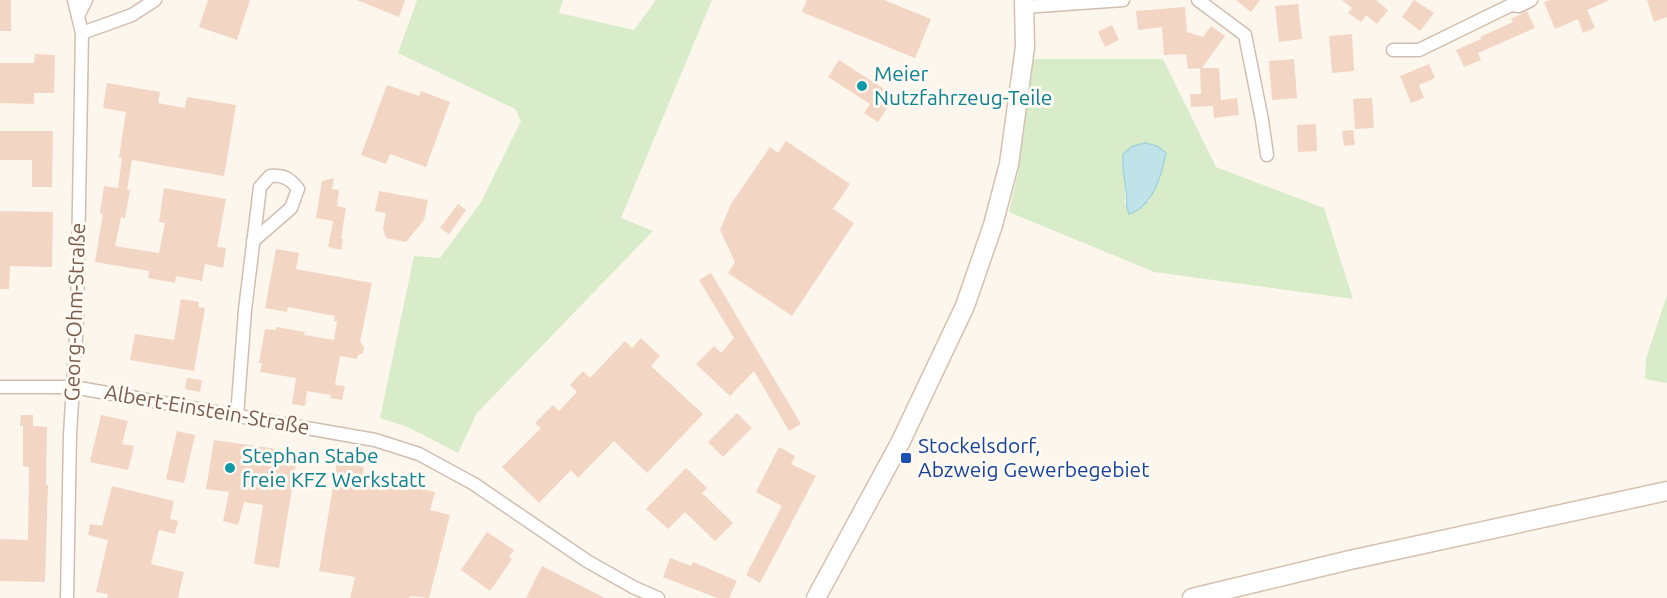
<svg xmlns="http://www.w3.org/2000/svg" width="1667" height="598" font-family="Ubuntu,sans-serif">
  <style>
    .green { fill: #d8ecc9; fill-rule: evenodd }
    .water { fill: #bfe3e8; stroke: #a5d3da; stroke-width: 1.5 }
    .building { fill: #f3d5c3 }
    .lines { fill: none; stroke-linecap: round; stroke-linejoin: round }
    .street-casing { stroke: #d1beb0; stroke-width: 15 }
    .secondary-casing { stroke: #d6c0b0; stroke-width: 21 }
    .street { stroke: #fff; stroke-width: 12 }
    .secondary { stroke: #fff; stroke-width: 18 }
    .culture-dot { fill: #0f9aa8; stroke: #fffaf3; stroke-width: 2 }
    .transit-dot { fill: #1a4fb4; stroke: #fffaf3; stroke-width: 2 }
    .labels { text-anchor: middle; stroke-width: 6; stroke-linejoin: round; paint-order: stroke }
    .culture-label { font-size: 21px; fill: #0d838f; stroke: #fffaf3; text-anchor: start }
    .street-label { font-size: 21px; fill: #7a5c4d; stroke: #fffaf3 }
    .transit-label { font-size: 21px; fill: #164399; stroke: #fffaf3; text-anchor: start }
  </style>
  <rect width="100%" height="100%" fill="#fdf6ec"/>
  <g class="green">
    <polygon points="417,0 563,0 559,13 634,30 656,0 712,0 621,218 653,231 477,413 458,453 408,427 380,418 414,256 440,258 481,202 521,121 515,109 398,53"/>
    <path d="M1031,59H1163L1216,167L1324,208L1353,299L1154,272L1009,212L1019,167ZM1145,143L1157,146L1166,154L1163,168L1149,202L1124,203C1128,187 1121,171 1123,154L1133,146Z"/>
    <polygon points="1667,295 1667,383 1645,379 1646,359"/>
  </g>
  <path class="water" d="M1145,143L1157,146L1166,153C1161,177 1153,206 1129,214C1124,202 1128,200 1126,190C1124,177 1122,167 1123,154L1133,146Z"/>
  <g class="building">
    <rect x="0" y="0" width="11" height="31"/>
    <polygon points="208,0 250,0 237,40 199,27"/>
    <polygon points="357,0 405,0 399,17"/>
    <polygon points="807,0 884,0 931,19 915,58 802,12"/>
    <polygon points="1236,0 1260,0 1251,12"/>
    <polygon points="1342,0 1376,0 1388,10 1377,24 1366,15 1361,22 1348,13 1352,8"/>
    <polygon points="1414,0 1434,13 1420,31 1402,17"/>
    <polygon points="1550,0 1610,0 1587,10 1595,28 1583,33 1578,19 1555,29 1544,2"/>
    <polygon points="1647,0 1667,0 1667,17 1654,22"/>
    <polygon points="1298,4 1302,39 1279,42 1275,6"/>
    <polygon points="1185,7 1187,32 1203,37 1211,26 1225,36 1202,68 1188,69 1186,54 1164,55 1162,27 1138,30 1136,11"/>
    <polygon points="1527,11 1535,28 1478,53 1481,60 1464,67 1456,50 1481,39 1480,37 1513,22 1511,19"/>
    <polygon points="1112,25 1119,40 1105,47 1098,32"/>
    <polygon points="1352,34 1354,71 1332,73 1329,36"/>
    <polygon points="35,54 55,55 54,93 34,93 34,104 0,103 0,63 34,63"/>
    <polygon points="1294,59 1297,98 1272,100 1269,61"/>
    <polygon points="839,60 895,96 878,122 864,113 870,104 828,77"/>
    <polygon points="1429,64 1435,78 1419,85 1424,98 1411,103 1400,76"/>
    <polygon points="1200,68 1219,68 1221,100 1237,98 1239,115 1214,118 1213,106 1191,107 1190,94 1201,94"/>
    <polygon points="107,83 160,92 158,103 185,108 187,97 236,105 224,176 132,160 127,190 130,190 125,218 121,217 115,246 159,253 165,223 159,222 164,188 226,199 217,247 226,248 223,268 205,264 202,281 176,276 175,283 148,278 149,271 95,262 103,214 100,213 104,186 118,188 122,158 119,157 126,112 103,108"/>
    <polygon points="387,85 419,96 421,91 450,102 426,167 390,154 386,164 361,155"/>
    <polygon points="1372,98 1374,128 1355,129 1353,99"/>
    <polygon points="1316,124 1317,151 1298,152 1297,125"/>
    <polygon points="1353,130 1355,145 1344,146 1342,131"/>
    <polygon points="0,131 53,131 52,187 32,187 32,160 0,160"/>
    <polygon points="786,141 850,184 833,209 854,223 792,316 728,273 735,262 720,230 731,204 770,147 778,153"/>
    <polygon points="334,178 332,189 339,190 337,206 346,208 341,238 343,239 341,250 328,247 333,221 316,218 322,181"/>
    <polygon points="379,191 428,200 424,220 406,242 386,238 383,228 386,213 375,211"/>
    <polygon points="458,204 466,210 449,234 440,228"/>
    <polygon points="0,211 53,212 52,267 10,266 9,289 0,289"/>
    <polygon points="276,249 299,253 296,269 372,283 360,342 364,347 363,353 358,355 357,359 340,356 335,385 345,386 342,400 330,398 331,395 307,391 305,406 292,404 296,378 260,372 262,363 259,363 265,329 276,330 276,327 305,332 304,335 334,340 337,321 334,321 335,316 288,307 287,312 265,308"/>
    <polygon points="711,273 801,424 789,431 754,371 730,396 696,364 714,346 721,353 734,338 699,280"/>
    <polygon points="181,299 199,302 198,307 205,308 194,371 130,360 135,334 174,340"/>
    <polygon points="641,338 660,356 651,366 703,414 647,473 614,441 578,478 571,470 539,503 502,467 541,428 535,423 553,405 559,411 577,392 570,385 583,371 590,378 625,341 632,348"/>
    <polygon points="187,378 202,380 200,392 185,389"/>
    <polygon points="737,413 752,428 723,457 708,442"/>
    <polygon points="21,415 33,415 33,426 47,427 46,485 48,485 45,582 0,581 0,539 28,540 29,467 23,466 23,426 20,426"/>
    <polygon points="101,415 128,421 122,444 134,446 128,470 90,462"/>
    <polygon points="177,431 195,435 184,483 166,479"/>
    <polygon points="214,440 298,452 279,568 254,564 263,505 244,502 238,525 223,521 229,492 206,489"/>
    <polygon points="779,447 795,456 791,464 816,476 760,583 746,575 782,506 756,492"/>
    <polygon points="337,462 364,467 361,482 388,488 389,481 435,492 430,510 450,515 429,598 410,596 409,598 350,598 355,577 319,571"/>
    <polygon points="686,468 707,488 702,493 733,523 715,541 685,512 668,529 646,509"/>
    <polygon points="112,486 174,501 170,519 178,521 175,534 159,530 151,564 184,572 178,598 107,598 108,594 96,592 108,540 88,535 90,524 102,526"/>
    <polygon points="487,532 514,550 509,557 512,559 490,591 461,570"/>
    <polygon points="670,558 691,566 693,562 737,581 729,598 717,598 663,577"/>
    <polygon points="542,566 605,598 526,598"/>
  </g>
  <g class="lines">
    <defs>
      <g id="street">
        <polyline points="1198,0 1245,35 1262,120 1267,155"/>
        <polyline points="1024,7 1123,0"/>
        <polyline points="78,16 86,0"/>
        <polyline points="82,33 132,15 155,0"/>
        <polyline points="1393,50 1419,50 1511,5 1519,6 1531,0"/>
        <polyline points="0,387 73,387 375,440 419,454 474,484 587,561 633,587 658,598"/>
        <path d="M237,416L245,310L260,187L270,176C283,175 290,178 298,189L291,208L253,241"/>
        <polyline points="67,598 70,435 77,320 82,33 74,0"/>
      </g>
      <g id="secondary">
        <polyline points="816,598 900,443 965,306 993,225 1009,164 1025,47 1024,0"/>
        <polyline points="1192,598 1350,560 1667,491"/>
      </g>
    </defs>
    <use href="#street" class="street-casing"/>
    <use href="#secondary" class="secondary-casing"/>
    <use href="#street" class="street"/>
    <use href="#secondary" class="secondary"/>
  </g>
  <g class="culture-dot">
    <circle cx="862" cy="86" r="6"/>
    <circle cx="230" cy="468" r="6"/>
  </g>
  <rect class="transit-dot" x="900" y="452" width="12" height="12" rx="3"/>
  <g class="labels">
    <g class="culture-label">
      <text x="874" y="81">Meier<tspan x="874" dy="24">Nutzfahrzeug-Teile</tspan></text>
      <text x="242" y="463">Stephan Stabe<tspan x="242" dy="24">freie KFZ Werkstatt</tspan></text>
    </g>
    <g class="street-label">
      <text transform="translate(75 312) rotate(-88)" y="7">Georg-Ohm-Straße</text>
      <text transform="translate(207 410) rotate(10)" y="7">Albert-Einstein-Straße</text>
    </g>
    <g class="transit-label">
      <text x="918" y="453">Stockelsdorf,<tspan x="918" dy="24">Abzweig Gewerbegebiet</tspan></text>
    </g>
  </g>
</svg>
